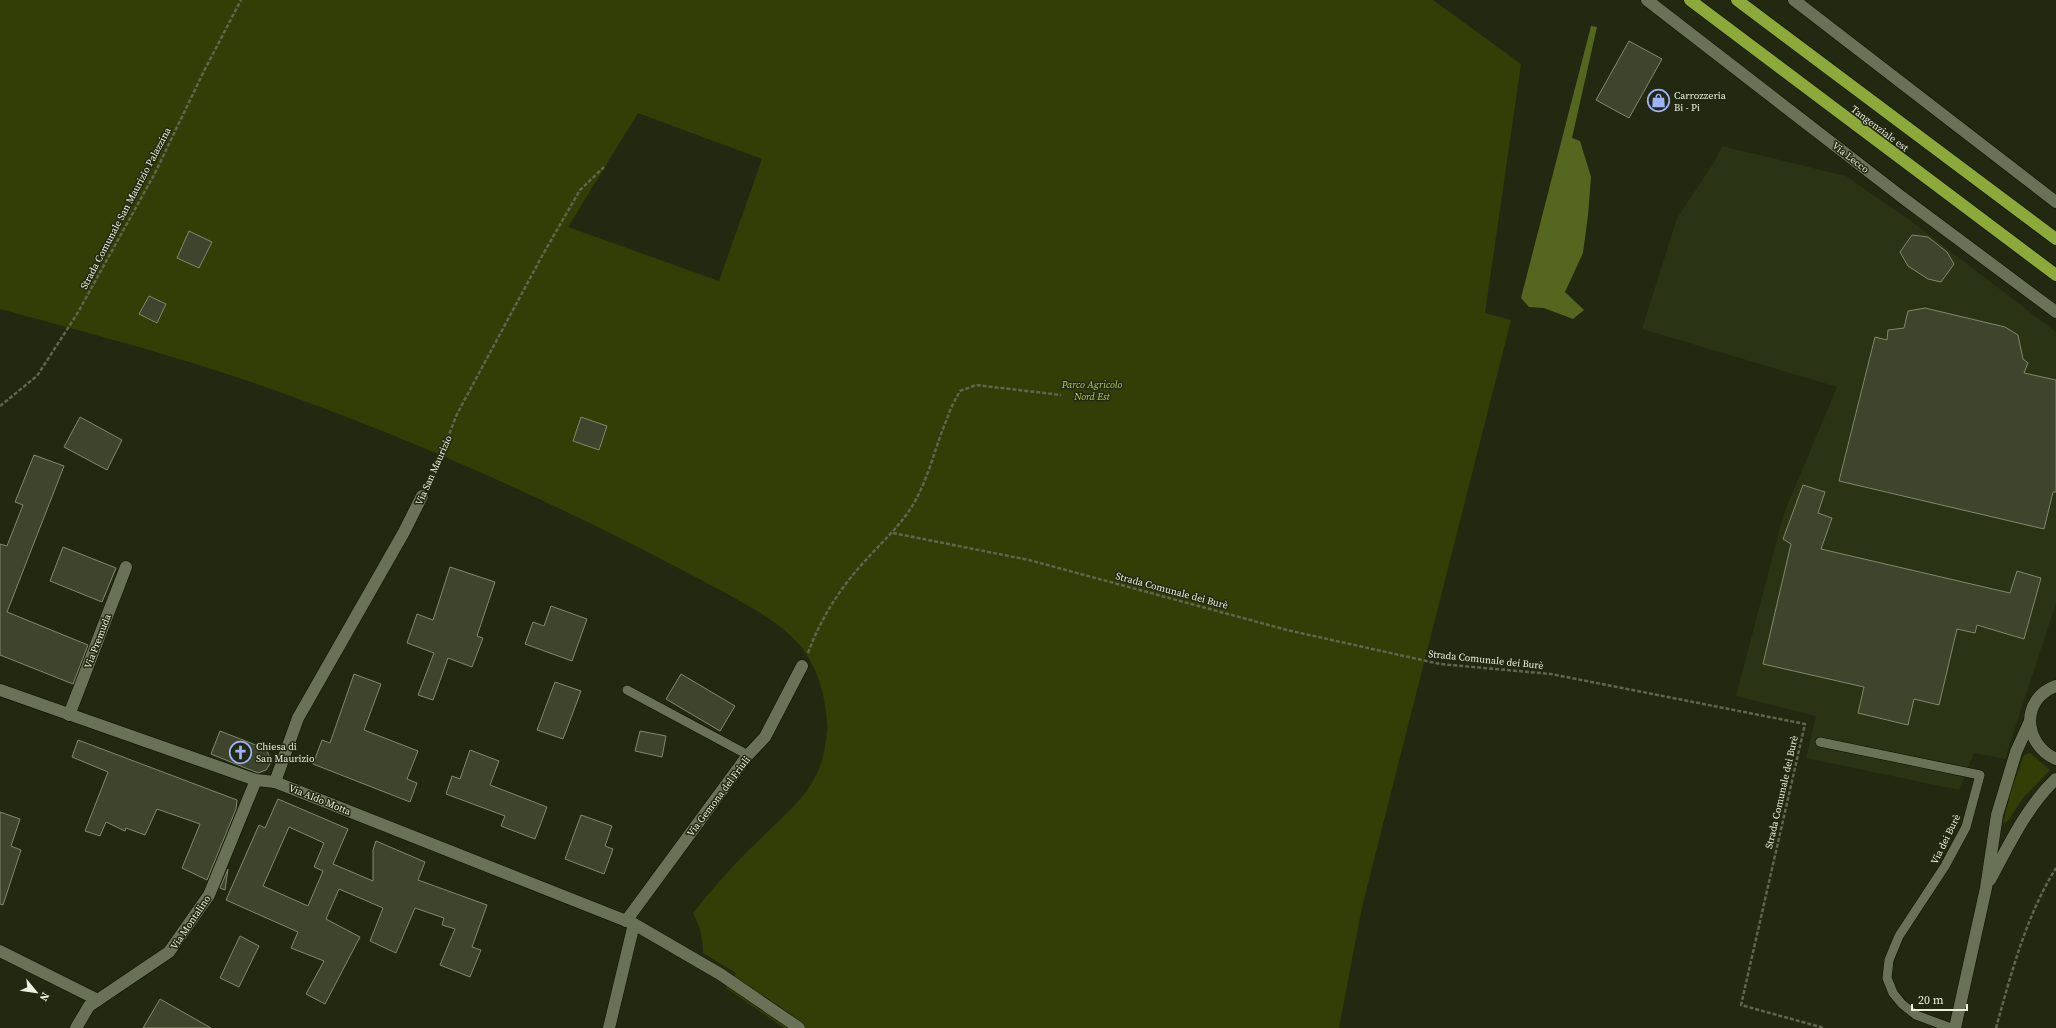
<svg xmlns="http://www.w3.org/2000/svg" width="2056" height="1028" font-family="'Source Serif 4',serif">
  <style>
    .built { fill: #2a3313 }
    .green { fill: #323e05; fill-rule: evenodd }
    .forest { fill: #55661f }
    .building { fill: #3e452c; stroke: #80896d; fill-rule: evenodd }
    .lines { fill: none; stroke-linecap: round; stroke-linejoin: round }
    .service-casing { stroke: #0b1100; stroke-width: 10 }
    .minor-casing { stroke: #0b1100; stroke-width: 13 }
    .tertiary-casing { stroke: #0b1100; stroke-width: 13 }
    .motorway-casing { stroke: #0b1100; stroke-width: 13 }
    .path { stroke: #5f654f; stroke-width: 2.5; stroke-dasharray: 4 2; stroke-linecap: butt }
    .service { stroke: #697256; stroke-width: 9 }
    .minor { stroke: #697256; stroke-width: 12 }
    .tertiary { stroke: #697256; stroke-width: 12 }
    .motorway { stroke: #8da93a; stroke-width: 12 }
    .labels { text-anchor: middle; stroke-width: 3; stroke-linejoin: round; paint-order: stroke }
    .poi-label { font-size: 10px; fill: #eaefdf; stroke: #222910; text-anchor: start }
    .street-label { font-size: 10px; fill: #eaefdf; stroke: #222910 }
    .park-label { font-size: 10px; font-style: italic; fill: #afcf54; stroke: #222910 }
  </style>
  <rect width="100%" height="100%" fill="#222910"/>
  <polygon class="built" points="1722,146 1846,176 1911,221 2056,332 2056,603 2005,759 1974,753 1959,790 1806,758 1816,716 1736,696 1784,513 1837,387 1642,329 1677,218 1715,161"/>
  <g class="green">
    <path d="M0,0H1433L1521,64L1485,313L1511,320L1362,907L1339,1028H784L726,988L736,973L703,953C703,937 700,927 693,913C713,888 734,864 757,842C786,813 819,790 825,746C826,738 828,730 827,722C825,691 815,658 791,636C773,619 752,608 731,596C696,577 660,558 624,540C504,480 381,427 254,383C170,354 85,332 0,309ZM638,113L762,159L719,281L568,227Z"/>
    <polygon points="2030,753 2050,770 2022,799 2008,821 2003,823 2011,790 2024,755"/>
  </g>
  <polygon class="forest" points="1591,26 1597,27 1572,138 1580,141 1591,177 1588,215 1583,253 1565,292 1584,310 1573,319 1544,308 1529,307 1521,298"/>
  <g class="building">
    <polygon points="1629,41 1662,59 1629,118 1596,100"/>
    <polygon points="189,231 212,242 199,268 177,258"/>
    <polygon points="1912,235 1928,237 1947,252 1954,264 1941,282 1928,279 1908,266 1900,252"/>
    <polygon points="149,296 166,304 157,323 139,314"/>
    <polygon points="1925,308 2005,327 2018,335 2023,359 2028,363 2024,373 2056,380 2056,492 2053,492 2044,529 1839,481 1875,337 1887,340 1888,330 1904,328 1908,311"/>
    <polygon points="80,417 122,440 107,470 64,447"/>
    <polygon points="581,417 607,426 599,450 573,441"/>
    <polygon points="34,455 64,466 7,612 88,645 73,684 0,655 0,544 7,546 23,505 15,502"/>
    <polygon points="1803,485 1825,492 1818,513 1832,518 1821,549 2010,593 2017,571 2041,578 2024,639 1977,625 1975,633 1957,629 1939,705 1914,699 1908,725 1858,713 1864,687 1763,664 1791,544 1783,539"/>
    <polygon points="63,547 116,568 102,602 50,581"/>
    <polygon points="450,567 495,582 477,636 483,638 472,667 448,658 433,700 418,695 434,653 407,643 417,614 433,620"/>
    <polygon points="551,606 587,619 572,661 525,644 533,622 544,626"/>
    <polygon points="354,674 381,684 364,730 418,751 407,779 417,783 410,802 313,764 322,740 330,743"/>
    <polygon points="681,674 735,706 720,731 666,699"/>
    <polygon points="555,682 581,691 563,739 537,730"/>
    <polygon points="220,731 266,749 270,757 270,764 266,770 258,773 211,754"/>
    <polygon points="640,731 666,736 662,757 635,751"/>
    <polygon points="78,740 237,800 236,809 207,880 182,868 200,824 157,809 145,835 126,828 125,831 106,822 100,836 85,831 108,772 72,757"/>
    <polygon points="470,750 499,761 490,785 547,807 535,839 501,826 505,816 446,794 452,776 460,779"/>
    <path d="M278,799L348,829L333,864L373,881V850L376,841L425,862L418,880L487,905L472,947L481,950L470,977L440,965L455,929L442,925L444,918L415,908L396,953L370,941L383,908L339,889L326,919L360,937L325,1004L306,994L324,961L291,948L298,932L226,900L259,825L265,828ZM289,827L324,843L314,867L323,871L308,906L263,886Z"/>
    <polygon points="0,812 20,819 11,846 21,850 3,905 0,904"/>
    <polygon points="581,815 612,826 605,846 613,849 604,874 565,859"/>
    <polygon points="228,869 225,890 220,888"/>
    <polygon points="240,936 259,946 239,987 220,978"/>
    <polygon points="160,999 211,1028 143,1028"/>
  </g>
  <g class="lines">
    <defs>
      <g id="service">
        <polyline points="627,690 748,755"/>
        <polyline points="1820,742 1980,775 1966,827 1945,866 1899,936 1889,960 1887,978 1893,993 1902,1004 1916,1015 1951,1028"/>
      </g>
      <g id="minor">
        <polyline points="1647,0 1903,198 2056,312"/>
        <polyline points="1794,0 2056,202"/>
        <polyline points="69,715 126,567"/>
        <polyline points="275,782 298,718 404,532 422,496"/>
        <polyline points="626,921 748,755 765,737 802,666"/>
        <polyline points="0,951 98,1000"/>
        <polyline points="76,1028 89,1006 169,952 209,895 256,780"/>
        <polyline points="609,1028 634,924"/>
      </g>
      <g id="tertiary">
        <path d="M2056,686C2020,699 2023,744 2056,759"/>
        <polyline points="0,690 256,780 275,782 634,924 720,974 799,1028"/>
        <path d="M1990,880C2009,845 2027,806 2056,779"/>
        <polyline points="1955,1028 1986,888 1997,815 2016,752 2030,721"/>
      </g>
      <g id="motorway">
        <polyline points="1690,0 2056,275"/>
        <polyline points="1737,0 2056,239"/>
      </g>
    </defs>
    <use href="#service" class="service-casing"/>
    <use href="#minor" class="minor-casing"/>
    <use href="#tertiary" class="tertiary-casing"/>
    <use href="#motorway" class="motorway-casing"/>
    <g class="path">
      <polyline points="0,406 37,376 77,314 155,173 204,71 241,0"/>
      <polyline points="428,483 441,455 457,414 542,256 580,190 604,167"/>
      <polyline points="893,533 1029,560 1287,630 1440,664 1551,674 1805,724 1741,1005 1824,1028"/>
      <path d="M808,653C821,618 840,588 865,561C880,544 896,530 909,511C928,483 934,449 947,419C950,409 955,400 960,391L976,385L1061,395"/>
      <path d="M1996,1028C2011,974 2026,916 2056,868"/>
    </g>
    <use href="#service" class="service"/>
    <use href="#minor" class="minor"/>
    <use href="#tertiary" class="tertiary"/>
    <use href="#motorway" class="motorway"/>
  </g>
  <defs>
    <symbol id="shop-ring" viewBox="-11 -11 22 22"><circle r="9.5" fill="#222910" stroke="#9fb3fd" stroke-width="1.5"/><path d="M-5-2.5h2.3a2.7 3.5 0 0 1 5.4 0H5L5.5 6h-11ZM-1.5-2.5h3a1.5 2.3 0 0 0-3 0Z" fill="#9fb3fd"/></symbol>
    <symbol id="church-ring" viewBox="-11 -11 22 22"><circle r="9.5" fill="#222910" stroke="#9fb3fd" stroke-width="1.5"/><path d="M-1.2-6h2.4v3.5h3.3v2.4h-3.3V6h-2.4V-.1h-3.3v-2.4h3.3Z" fill="#9fb3fd"/></symbol>
  </defs>
  <g fill-rule="evenodd">
    <use href="#shop-ring" x="1646" y="88" width="25" height="25"/>
    <use href="#church-ring" x="228" y="740" width="25" height="25"/>
  </g>
  <g class="labels">
    <g class="poi-label">
      <text x="1674" y="99">Carrozzeria<tspan x="1674" dy="12">Bi - Pi</tspan></text>
      <text x="256" y="750">Chiesa di<tspan x="256" dy="12">San Maurizio</tspan></text>
    </g>
    <g class="street-label">
      <text transform="translate(1880 128) rotate(37)" y="4">Tangenziale est</text>
      <text transform="translate(1851 157) rotate(38)" y="4">Via Lecco</text>
      <text transform="translate(125 208) rotate(-62)" y="4">Strada Comunale San Maurizio Palazzina</text>
      <text transform="translate(433 470) rotate(-66)" y="4">Via San Maurizio</text>
      <text transform="translate(1172 590) rotate(15)" y="4">Strada Comunale dei Burè</text>
      <text transform="translate(97 641) rotate(-69)" y="4">Via Premuda</text>
      <text transform="translate(1486 659) rotate(6)" y="4">Strada Comunale dei Burè</text>
      <text transform="translate(1781 792) rotate(-77)" y="4">Strada Comunale dei Burè</text>
      <text transform="translate(718 796) rotate(-53)" y="4">Via Gemona del Friuli</text>
      <text transform="translate(320 799) rotate(22)" y="4">Via Aldo Motta</text>
      <text transform="translate(1945 839) rotate(-64)" y="4">Via dei Burè</text>
      <text transform="translate(190 922) rotate(-56)" y="4">Via Montalino</text>
    </g>
    <g class="park-label">
      <text x="1092" y="388">Parco Agricolo<tspan x="1092" dy="12">Nord Est</tspan></text>
    </g>
  </g>
  <g transform="translate(36 992) rotate(119)" stroke="#222910" stroke-width="3" paint-order="stroke">
  <path d="M0-3L7 15L0 10L-7 15Z" fill="#eaefdf"/>
  <text y="-6" font-size="11" font-weight="bold" text-anchor="middle" fill="#eaefdf">N</text>
  </g>
  <path d="M1912 1004v6h55v-6" fill="none" stroke="#eaefdf" stroke-width="2"/>
  <text x="1918" y="1004" font-size="12" fill="#eaefdf" stroke="#222910" stroke-width="3" paint-order="stroke">20 m</text>
</svg>
